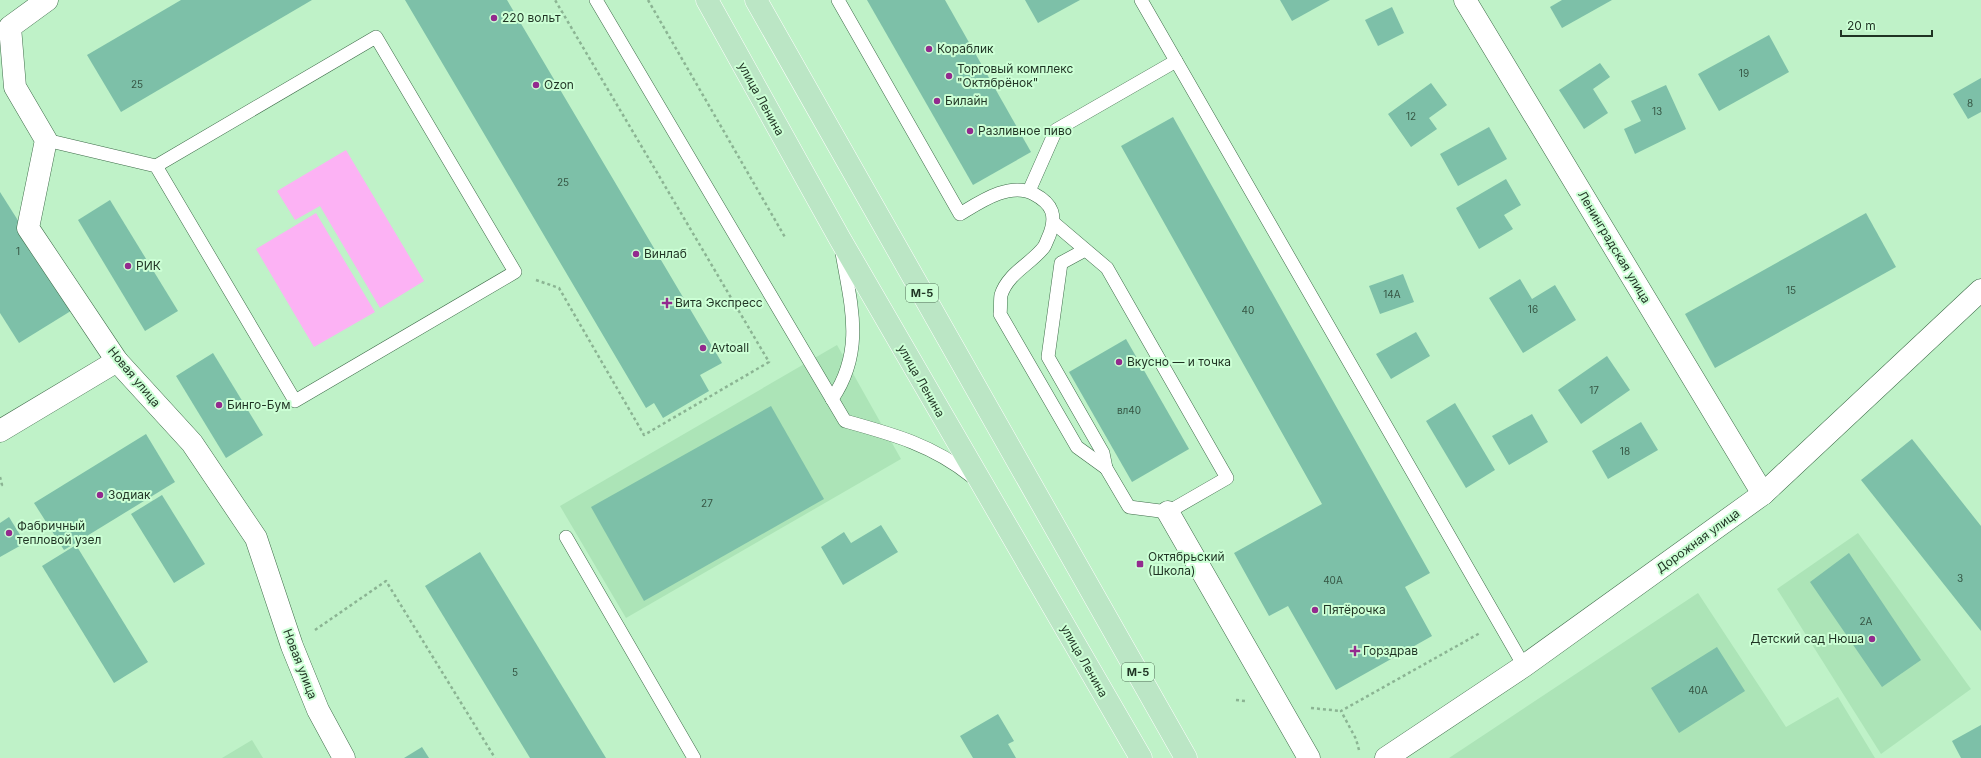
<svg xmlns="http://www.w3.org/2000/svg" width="1981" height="758" font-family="Inter,sans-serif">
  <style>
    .built { fill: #ace4b7 }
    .green { fill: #fcb2f4 }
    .building { fill: #7dc0a8 }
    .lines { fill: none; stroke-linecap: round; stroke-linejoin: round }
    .lane-casing { stroke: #3e6c49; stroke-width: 14 }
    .street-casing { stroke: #3e6c49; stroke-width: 23 }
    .primary-casing { stroke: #fff; stroke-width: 23 }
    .path { stroke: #8bb493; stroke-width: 2.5; stroke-dasharray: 3 3; stroke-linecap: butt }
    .lane { stroke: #fff; stroke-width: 13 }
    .street { stroke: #fff; stroke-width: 22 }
    .primary { stroke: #bbe6c5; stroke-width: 22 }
    .poi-dot { fill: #932a8e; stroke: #ccffd5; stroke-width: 1.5 }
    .labels { text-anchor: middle; stroke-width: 4; stroke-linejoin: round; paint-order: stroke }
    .number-label { font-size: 10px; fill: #365644 }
    .shield { fill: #ccffd5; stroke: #537058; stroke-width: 1 }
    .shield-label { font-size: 11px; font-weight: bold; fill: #1f3323 }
    .poi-label { font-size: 12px; fill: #1f3323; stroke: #ccffd5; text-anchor: start }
    .street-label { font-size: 12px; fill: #1f3323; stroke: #ccffd5 }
  </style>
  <rect width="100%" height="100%" fill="#bff2c8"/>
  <g class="built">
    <polygon points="837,345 901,459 626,618 560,506"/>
    <polygon points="1858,533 1971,689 1881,754 1777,589"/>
    <polygon points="1698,593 1786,727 1838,697 1875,758 1449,758"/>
    <polygon points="252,740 263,758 222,758"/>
  </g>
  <g class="green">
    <polygon points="346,150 424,281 380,308 320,206 295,220 277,191"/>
    <polygon points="316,213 375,312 314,347 256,249"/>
  </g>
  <g class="building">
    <polygon points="181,0 312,0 121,112 87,55"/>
    <polygon points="405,0 507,0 722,363 700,375 709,391 663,418 654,403 646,408"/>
    <polygon points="867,0 945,0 1031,152 973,185"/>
    <polygon points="1025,0 1080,0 1038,23"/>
    <polygon points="1280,0 1330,0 1292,21"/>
    <polygon points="1562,0 1612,0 1562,28 1550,7"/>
    <polygon points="1392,7 1404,33 1378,46 1365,20"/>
    <polygon points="1769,35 1789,72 1719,111 1698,74"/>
    <polygon points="1600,63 1610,77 1593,89 1608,113 1584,129 1559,90"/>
    <polygon points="1981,78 1981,112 1968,119 1953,94"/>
    <polygon points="1431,83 1447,105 1429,118 1437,129 1411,147 1388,114"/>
    <polygon points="1666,85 1686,129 1635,154 1624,129 1641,121 1631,101"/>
    <polygon points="1173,117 1430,573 1405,587 1432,636 1336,690 1288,606 1269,616 1234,553 1322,504 1121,146"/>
    <polygon points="1489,127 1507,159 1458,186 1440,154"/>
    <polygon points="1506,179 1521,205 1504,215 1513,229 1479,249 1456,208"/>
    <polygon points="0,192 74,309 19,343 0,313"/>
    <polygon points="110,200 178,311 145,331 78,220"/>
    <polygon points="1866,213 1896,267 1715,368 1685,314"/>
    <polygon points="1403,274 1414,302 1380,314 1369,286"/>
    <polygon points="1520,279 1532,299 1555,285 1576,320 1523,353 1489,298"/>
    <polygon points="1416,332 1430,356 1391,379 1376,354"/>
    <polygon points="1126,339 1189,449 1132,482 1069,372"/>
    <polygon points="213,353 263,435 226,458 176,376"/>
    <polygon points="1607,356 1630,390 1581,424 1558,390"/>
    <polygon points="1455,403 1495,470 1466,488 1426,421"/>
    <polygon points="771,406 824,499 644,601 591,507"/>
    <polygon points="1532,414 1548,442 1509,465 1492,436"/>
    <polygon points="1641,422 1658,450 1608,479 1592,451"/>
    <polygon points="146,434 175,482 64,550 34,503"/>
    <polygon points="1912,439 1981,526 1981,631 1861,480"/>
    <polygon points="162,495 205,564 174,583 131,514"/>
    <polygon points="9,517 25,543 0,557 0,523"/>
    <polygon points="881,525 898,552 843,585 821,547 844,532 851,543"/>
    <polygon points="76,545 148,662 114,683 42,566"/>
    <polygon points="480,552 606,758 530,758 425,586"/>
    <polygon points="1849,553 1921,660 1882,687 1810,582"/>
    <polygon points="1717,647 1745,691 1679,733 1651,688"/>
    <polygon points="998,714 1014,741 1008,744 1016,758 973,758 960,736"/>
    <polygon points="1981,725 1981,758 1961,758 1952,741"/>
    <polygon points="422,747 429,758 404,758"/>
  </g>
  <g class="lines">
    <defs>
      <g id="lane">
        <path d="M596,0L845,421C892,434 933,445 971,476"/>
        <path d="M838,0L960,214C980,202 1010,181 1034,194C1053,204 1057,216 1049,236C1047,240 1046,244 1044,247C1031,264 1008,273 1001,295C1000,301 1001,308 1000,314L1077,447L1106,468"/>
        <polyline points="1141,0 1524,666"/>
        <polyline points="46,140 156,166 376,37 515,272 295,401 156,166"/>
        <polyline points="1029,191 1056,130 1176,61"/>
        <polyline points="1054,223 1107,268 1227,478 1168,512 1129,507 1106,468 1103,453 1048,357 1061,263 1085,250"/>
        <path d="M832,399C865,351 851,305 842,253"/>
        <polyline points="566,537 694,758"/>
      </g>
      <g id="street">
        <polyline points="47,0 10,27 15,87 46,140 28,228 117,361 192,443 256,538 292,646 318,710 344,758"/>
        <polyline points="1465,0 1763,494"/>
        <polyline points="0,431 117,361"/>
        <polyline points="1168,512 1309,758"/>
        <polyline points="1386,758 1524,666 1763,494 1981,290"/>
      </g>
      <g id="primary">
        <polyline points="707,0 840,239 1141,758"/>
        <polyline points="756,0 1186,758"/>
      </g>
    </defs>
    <use href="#lane" class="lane-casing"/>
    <use href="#street" class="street-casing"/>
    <use href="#primary" class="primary-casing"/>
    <g class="path">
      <polyline points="648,0 786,239"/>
      <polyline points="536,280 559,288 644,435 769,362 555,0"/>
      <polyline points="0,477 2,485 0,486"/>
      <polyline points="315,630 386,581 495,758"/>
      <polyline points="1236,700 1245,701"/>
      <polyline points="1311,708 1341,711"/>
      <polyline points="1359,750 1356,739 1341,711 1480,633"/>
    </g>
    <use href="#lane" class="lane"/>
    <use href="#street" class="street"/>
    <use href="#primary" class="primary"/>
  </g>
  <g class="poi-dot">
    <circle cx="494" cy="18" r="4"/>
    <circle cx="929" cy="49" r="4"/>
    <circle cx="949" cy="76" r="4"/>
    <circle cx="536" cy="85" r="4"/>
    <circle cx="937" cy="101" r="4"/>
    <circle cx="970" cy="131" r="4"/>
    <circle cx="636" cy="254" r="4"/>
    <circle cx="128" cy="266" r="4"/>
    <path d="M665 297h4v4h4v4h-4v4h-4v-4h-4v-4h4z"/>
    <circle cx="703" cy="348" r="4"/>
    <circle cx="1119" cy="362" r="4"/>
    <circle cx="219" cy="405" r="4"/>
    <circle cx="100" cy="495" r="4"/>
    <circle cx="9" cy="533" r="4"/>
    <rect x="1136" y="560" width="8" height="8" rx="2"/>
    <circle cx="1315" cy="610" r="4"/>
    <circle cx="1872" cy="639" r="4"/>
    <path d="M1353 645h4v4h4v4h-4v4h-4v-4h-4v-4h4z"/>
  </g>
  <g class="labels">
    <g class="number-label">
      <text x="1744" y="77">19</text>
      <text x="137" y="88">25</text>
      <text x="1970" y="107">8</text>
      <text x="1657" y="115">13</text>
      <text x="1411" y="120">12</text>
      <text x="563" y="186">25</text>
      <text x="18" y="255">1</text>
      <text x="1791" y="294">15</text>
      <text x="1392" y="298">14А</text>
      <text x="1533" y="313">16</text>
      <text x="1248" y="314">40</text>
      <text x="1594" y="394">17</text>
      <text x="1129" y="414">вл40</text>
      <text x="1625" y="455">18</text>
      <text x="707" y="507">27</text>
      <text x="1960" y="582">3</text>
      <text x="1333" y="584">40А</text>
      <text x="1866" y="625">2А</text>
      <text x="515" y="676">5</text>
      <text x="1698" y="694">40А</text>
    </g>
    <g class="shield">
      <rect x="906" y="284" width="32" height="18" rx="3"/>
      <rect x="1122" y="663" width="32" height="18" rx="3"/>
    </g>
    <g class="shield-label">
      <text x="922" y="297">М-5</text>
      <text x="1138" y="676">М-5</text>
    </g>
    <g class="poi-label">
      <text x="502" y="22">220 вольт</text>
      <text x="937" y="53">Кораблик</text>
      <text x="957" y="73">Торговый комплекс<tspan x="957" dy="14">"Октябрёнок"</tspan></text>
      <text x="544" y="89">Ozon</text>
      <text x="945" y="105">Билайн</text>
      <text x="978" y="135">Разливное пиво</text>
      <text x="644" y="258">Винлаб</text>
      <text x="136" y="270">РИК</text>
      <text x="675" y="307">Вита Экспресс</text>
      <text x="711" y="352">Avtoall</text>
      <text x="1127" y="366">Вкусно — и точка</text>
      <text x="227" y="409">Бинго-Бум</text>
      <text x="108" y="499">Зодиак</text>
      <text x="17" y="530">Фабричный<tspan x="17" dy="14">тепловой узел</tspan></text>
      <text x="1148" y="561">Октябрьский<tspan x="1148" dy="14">(Школа)</tspan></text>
      <text x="1323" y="614">Пятёрочка</text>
      <text x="1864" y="643" text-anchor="end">Детский сад Нюша</text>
      <text x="1363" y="655">Горздрав</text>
    </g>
    <g class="street-label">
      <text transform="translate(761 99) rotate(61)" y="4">улица Ленина</text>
      <text transform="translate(1614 247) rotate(59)" y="4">Ленинградская улица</text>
      <text transform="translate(134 377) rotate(50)" y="4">Новая улица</text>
      <text transform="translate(921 381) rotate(60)" y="4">улица Ленина</text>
      <text transform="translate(1698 541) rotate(-36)" y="4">Дорожная улица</text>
      <text transform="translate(1084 661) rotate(60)" y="4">улица Ленина</text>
      <text transform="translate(300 664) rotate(69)" y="4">Новая улица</text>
    </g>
  </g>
  <path d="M1841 30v6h91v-6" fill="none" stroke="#1f3323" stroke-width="2"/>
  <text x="1847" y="30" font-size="12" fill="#1f3323" stroke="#ccffd5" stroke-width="3" paint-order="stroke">20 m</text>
</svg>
